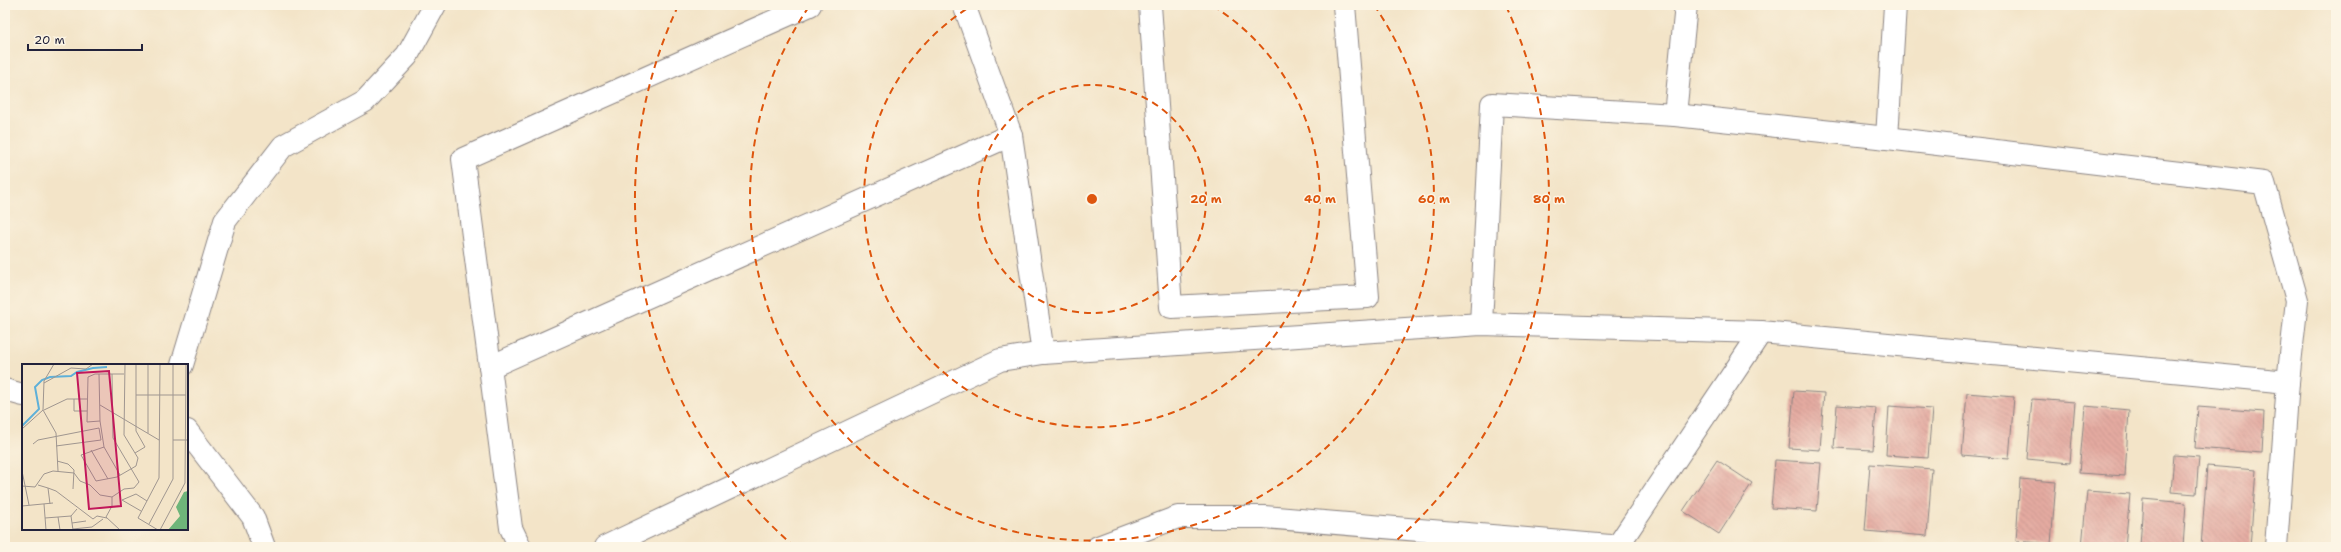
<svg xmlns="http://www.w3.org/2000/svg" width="2341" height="552" font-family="'Shantell Sans',sans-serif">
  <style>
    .building { fill: url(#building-back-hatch) }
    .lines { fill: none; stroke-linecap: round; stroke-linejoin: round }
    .minor-casing { stroke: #8a8382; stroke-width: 24 }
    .minor { stroke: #fff; stroke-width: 22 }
    .ring { fill: none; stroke: #de560e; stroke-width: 2; stroke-dasharray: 7 5 }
    .inset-river { fill: none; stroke: #5eb0d9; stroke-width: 2 }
    .inset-road { fill: none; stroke: #9f9690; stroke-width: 1 }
    .view { fill: #c2185b; fill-opacity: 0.15; stroke: #c2185b; stroke-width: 2 }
    .inset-edge { fill: none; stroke: #22223b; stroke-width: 2 }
    .centre { fill: #de560e; stroke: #fcf5e5; stroke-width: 2 }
    .ring-label { font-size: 12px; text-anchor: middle; font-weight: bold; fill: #de560e; stroke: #fcf5e5; stroke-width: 3; stroke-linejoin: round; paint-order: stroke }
  </style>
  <defs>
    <pattern id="building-back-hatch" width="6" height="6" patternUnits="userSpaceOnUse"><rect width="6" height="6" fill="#e4aaa0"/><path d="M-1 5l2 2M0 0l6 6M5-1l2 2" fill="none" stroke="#c3928b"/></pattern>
  </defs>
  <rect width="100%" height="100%" fill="#fcf5e5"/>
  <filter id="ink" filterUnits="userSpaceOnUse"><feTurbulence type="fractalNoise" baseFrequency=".025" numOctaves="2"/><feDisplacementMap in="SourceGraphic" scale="8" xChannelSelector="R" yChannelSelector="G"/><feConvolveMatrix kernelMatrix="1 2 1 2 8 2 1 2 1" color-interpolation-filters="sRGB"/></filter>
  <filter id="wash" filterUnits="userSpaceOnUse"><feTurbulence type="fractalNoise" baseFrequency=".012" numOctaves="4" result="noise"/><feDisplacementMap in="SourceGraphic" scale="16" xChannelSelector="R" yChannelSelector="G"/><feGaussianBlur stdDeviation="0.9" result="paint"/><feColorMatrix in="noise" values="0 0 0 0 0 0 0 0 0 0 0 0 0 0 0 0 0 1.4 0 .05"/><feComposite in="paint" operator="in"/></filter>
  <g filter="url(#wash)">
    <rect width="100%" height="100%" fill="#f3e4c8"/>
    <g id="blocks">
      <g class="building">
        <polygon points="1794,391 1824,393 1820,450 1789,448"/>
        <polygon points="1967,393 2014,397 2009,459 1962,455"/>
        <polygon points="2032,399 2075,402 2070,463 2027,459"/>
        <polygon points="1837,405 1876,408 1873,450 1834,448"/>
        <polygon points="1889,406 1932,409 1928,458 1886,455"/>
        <polygon points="2085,406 2129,410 2125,476 2079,473"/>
        <polygon points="2198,407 2264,412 2262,453 2195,448"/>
        <polygon points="2174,455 2199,457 2196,494 2171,492"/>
        <polygon points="1717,460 1752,483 1719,534 1683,511"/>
        <polygon points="1775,460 1821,463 1817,511 1771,508"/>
        <polygon points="1870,464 1932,469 1927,536 1865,531"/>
        <polygon points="2207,466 2256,470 2250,547 2201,547"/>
        <polygon points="2020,479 2056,482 2051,544 2016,541"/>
        <polygon points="2087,491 2130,494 2125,547 2082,547"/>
        <polygon points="2143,499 2186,503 2183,547 2140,547"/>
      </g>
    </g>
  </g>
  <g filter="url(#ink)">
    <use href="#blocks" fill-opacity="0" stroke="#8a8382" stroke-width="1"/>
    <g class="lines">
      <defs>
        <g id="minor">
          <polyline points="964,5 1011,135 1043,353"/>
          <polyline points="1150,5 1171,307 1368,297 1344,5"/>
          <polyline points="1675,115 1686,5"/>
          <polyline points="1887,138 1895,5"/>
          <polyline points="1481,324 1492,104 1675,115 1887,138 2264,183 2297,300 2288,382 2276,547"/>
          <polyline points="182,365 225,221 283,146 365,101 407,56 435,5"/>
          <polyline points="490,367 1011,135"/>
          <polyline points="5,390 23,395"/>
          <polyline points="187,431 253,517 264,547"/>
          <polyline points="520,547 511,528 463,159 810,5"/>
          <polyline points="605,547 1000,360 1043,353 1481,324 1761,332 2288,382"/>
          <polyline points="1098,547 1178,517 1264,517 1622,547"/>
          <polyline points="1617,547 1761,332"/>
        </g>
      </defs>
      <use href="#minor" class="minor-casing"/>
      <use href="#minor" class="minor"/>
    </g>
  </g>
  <g class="ring">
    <circle cx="1092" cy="199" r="114"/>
    <path d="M1213 6A228 228 0 1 1 971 6"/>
    <path d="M1374 5A342 342 0 1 1 810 5"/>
    <path d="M795 547A457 457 0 0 1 678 6M1506 6A457 457 0 0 1 1389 547"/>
  </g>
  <g transform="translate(22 364)">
    <rect width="166" height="166" fill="#f3e4c8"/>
    <path d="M166,127V166H146L158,152L154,143L162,128Z" fill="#6eb57a"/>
    <path class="inset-river" d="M0,62L17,45L13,23L20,16L28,13L49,12L55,8L71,4L85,3"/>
    <path class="inset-road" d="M126,0V69M77,10L78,57L82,83L98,111M22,19L49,4L64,5L71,0M114,31H164M52,35V47H65M78,41L137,76M21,46L34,69L36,107M22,46L45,35H65M78,57L65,58L66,13L73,10H102M0,65L21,46L22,17L32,0M151,76H166M11,80L16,76L77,64L79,76L34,82M82,83L59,91L74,117L95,113L114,102L116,94L102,71L103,0M69,86L86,115M113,89L123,83L114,67V0M35,97L46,100L52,106L51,125M0,107L7,141M16,121L26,124L28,140M0,122L13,123L22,110L31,107L52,109L58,117L68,121L78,131L90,133L102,125L112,124L117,118L91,74L90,10M26,124L34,127L71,155L75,152L85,154M90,133V142L84,153L98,166M22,140L24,166M0,142L31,139M119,147L100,136L114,130L125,137M49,152L51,166M36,153L38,166M23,154L49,152L55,145M50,159L64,157M127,160L151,115V0M51,165L70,163L81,155M136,166L116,154L137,114L138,0M138,166L163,119L164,0"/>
    <path class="view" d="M87,7L99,142L67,145L55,9Z"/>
    <rect width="166" height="166" class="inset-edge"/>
  </g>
  <circle cx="1092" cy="199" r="6" class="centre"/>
  <g class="ring-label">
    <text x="1206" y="203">20 m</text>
    <text x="1320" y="203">40 m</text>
    <text x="1434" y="203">60 m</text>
    <text x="1549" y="203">80 m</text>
  </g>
  <rect width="2341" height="552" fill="none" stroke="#fcf5e5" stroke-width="20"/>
  <path d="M28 44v6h114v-6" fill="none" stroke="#22223b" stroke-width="2"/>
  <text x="34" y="44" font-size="12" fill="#22223b" stroke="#fcf5e5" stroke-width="3" paint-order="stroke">20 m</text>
</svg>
